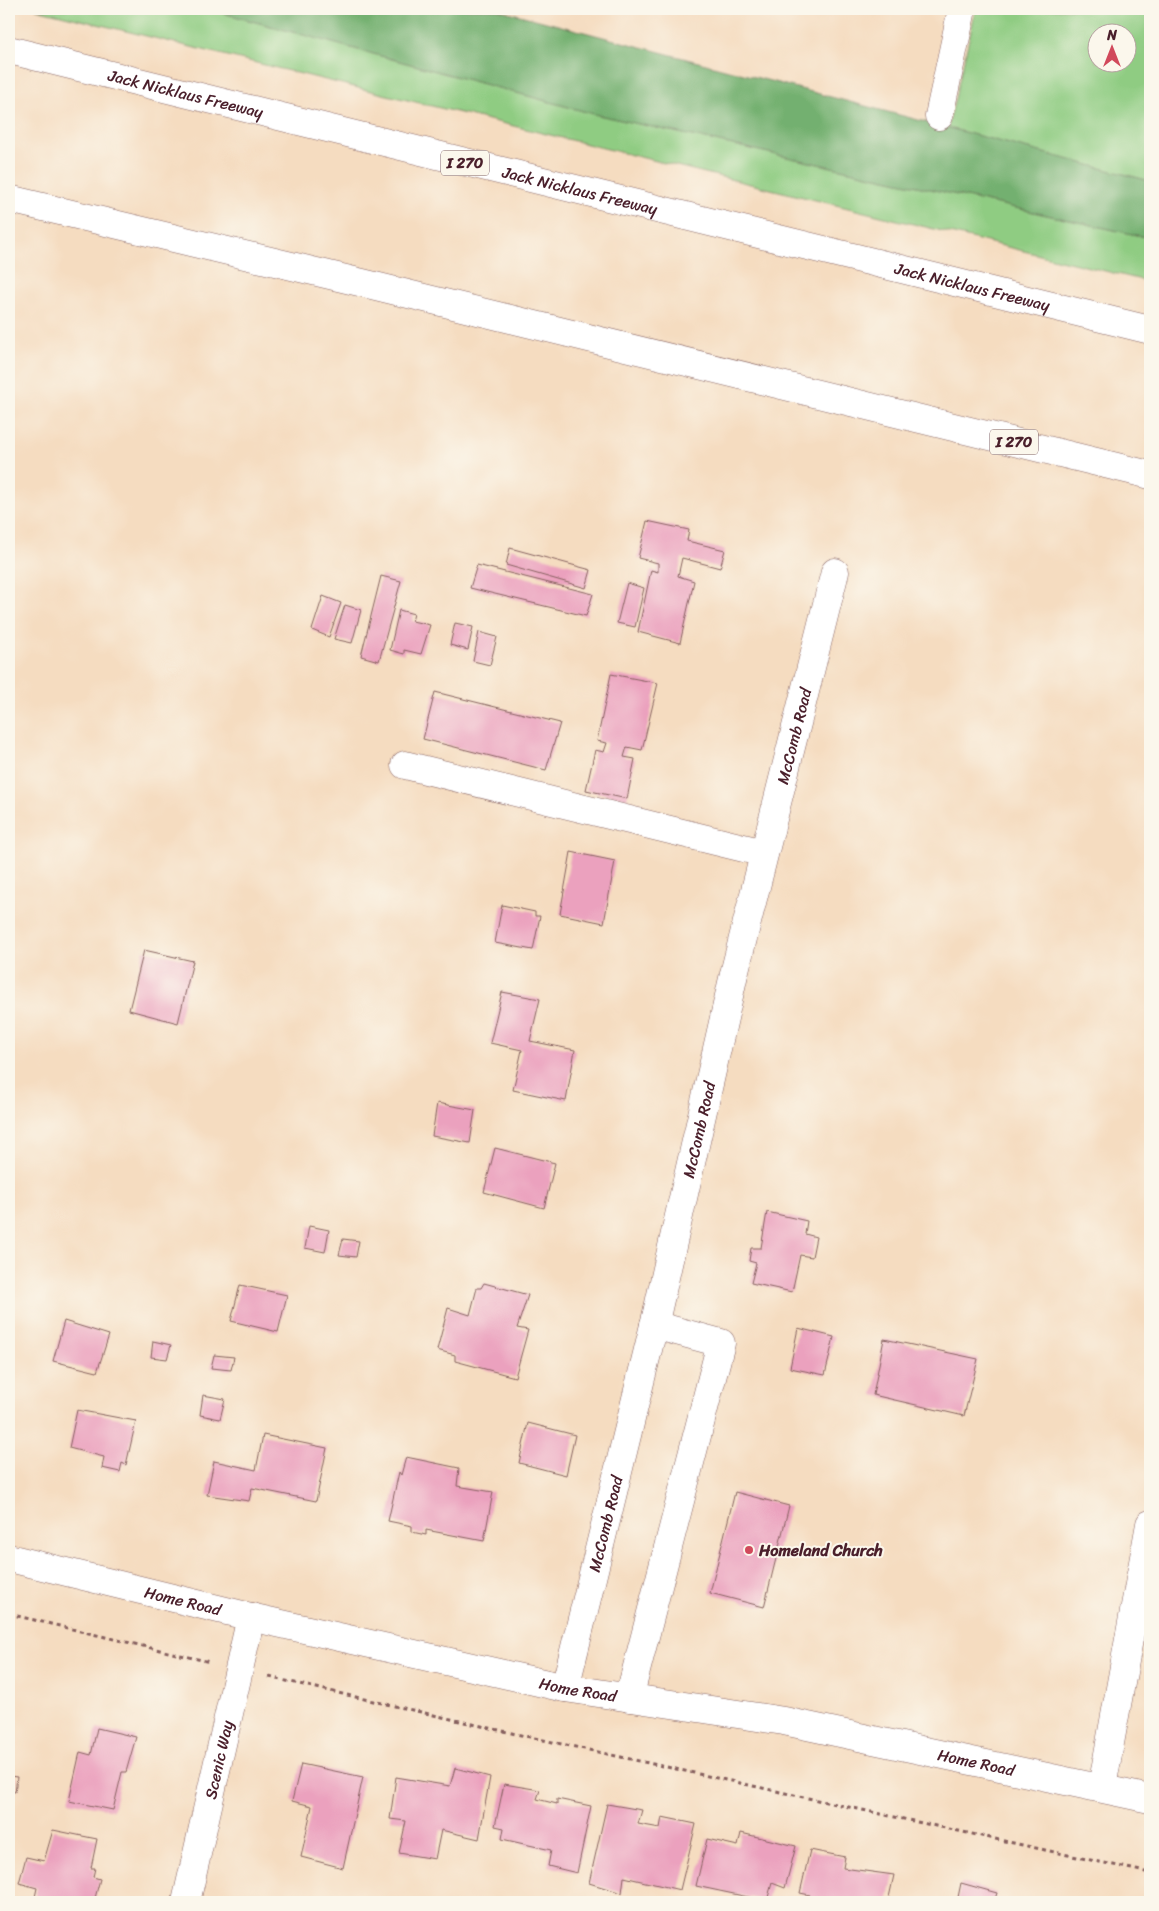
<svg xmlns="http://www.w3.org/2000/svg" width="1159" height="1911" font-family="Sriracha,sans-serif">
  <style>
    .green { fill: #8fcc82; stroke: #6c7656; fill-rule: evenodd }
    .forest { fill: #73b070; stroke: #5e684e }
    .building { fill: #eba1be }
    .lines { fill: none; stroke-linecap: round; stroke-linejoin: round }
    .minor-casing { stroke: #86615f; stroke-width: 29 }
    .highway-casing { stroke: #86615f; stroke-width: 29 }
    .path { stroke: #86615f; stroke-width: 3; stroke-dasharray: 4 4; stroke-linecap: butt }
    .minor { stroke: #fff; stroke-width: 28 }
    .highway { stroke: #fff; stroke-width: 28 }
    .poi-dot { fill: #d1495b; stroke: #fbf7ec; stroke-width: 2 }
    .labels { text-anchor: middle; stroke-width: 4; stroke-linejoin: round; paint-order: stroke }
    .shield { fill: #fbf7ec; stroke: #7f6065; stroke-width: 1 }
    .shield-label { font-size: 15px; font-weight: bold; fill: #4a1f2b }
    .street-label { font-size: 16px; fill: #4a1f2b; stroke: #fbf7ec }
    .poi-label { font-size: 16px; font-weight: bold; fill: #4a1f2b; stroke: #fbf7ec; text-anchor: start }
  </style>
  <rect width="100%" height="100%" fill="#fbf7ec"/>
  <filter id="ink" filterUnits="userSpaceOnUse"><feTurbulence type="fractalNoise" baseFrequency=".02" numOctaves="2"/><feDisplacementMap in="SourceGraphic" scale="10" xChannelSelector="R" yChannelSelector="G"/><feConvolveMatrix kernelMatrix="1 2 1 2 8 2 1 2 1" color-interpolation-filters="sRGB"/></filter>
  <filter id="wash" filterUnits="userSpaceOnUse"><feTurbulence type="fractalNoise" baseFrequency=".0096" numOctaves="4" result="noise"/><feDisplacementMap in="SourceGraphic" scale="20" xChannelSelector="R" yChannelSelector="G"/><feGaussianBlur stdDeviation="1.12" result="paint"/><feColorMatrix in="noise" values="0 0 0 0 0 0 0 0 0 0 0 0 0 0 0 0 0 1.4 0 .05"/><feComposite in="paint" operator="in"/></filter>
  <g filter="url(#wash)">
    <rect width="100%" height="100%" fill="#f5dcc0"/>
    <g class="green">
      <polygon points="36,9 208,9 594,114 1150,238 1150,282"/>
      <path d="M976,9H1150V181L948,128ZM1096,32H1126V62H1096Z"/>
    </g>
    <polygon class="forest" points="208,9 497,9 1150,181 1150,238 594,114"/>
    <g id="blocks">
      <g class="building">
        <polygon points="647,521 689,530 687,541 725,550 720,568 682,558 678,576 694,581 680,643 638,632 651,570 658,572 658,563 638,558"/>
        <polygon points="510,548 591,570 586,588 506,565"/>
        <polygon points="477,565 593,594 586,616 470,588"/>
        <polygon points="381,576 401,581 379,661 361,656"/>
        <polygon points="627,583 644,588 635,627 617,623"/>
        <polygon points="323,596 341,603 329,637 312,630"/>
        <polygon points="345,605 361,610 352,643 334,639"/>
        <polygon points="399,610 414,614 412,621 430,625 421,654 404,650 404,654 390,650"/>
        <polygon points="455,623 473,627 468,650 450,645"/>
        <polygon points="479,632 497,637 490,665 473,661"/>
        <polygon points="611,674 658,683 642,750 627,747 624,757 635,759 627,799 586,790 595,750 604,752 607,743 597,741"/>
        <polygon points="435,692 560,723 546,770 423,739"/>
        <polygon points="571,852 615,861 604,923 560,914"/>
        <polygon points="502,905 535,912 535,916 540,916 533,950 495,943"/>
        <polygon points="144,950 193,961 178,1023 129,1010"/>
        <polygon points="502,992 540,999 530,1041 575,1050 566,1101 513,1090 522,1050 490,1043"/>
        <polygon points="437,1103 475,1110 470,1143 432,1136"/>
        <polygon points="495,1148 555,1163 544,1208 484,1192"/>
        <polygon points="767,1212 807,1221 805,1234 816,1237 812,1257 800,1255 792,1292 751,1283 756,1263 749,1261 751,1248 761,1248"/>
        <polygon points="309,1226 329,1230 325,1252 305,1248"/>
        <polygon points="343,1239 359,1241 356,1257 339,1255"/>
        <polygon points="484,1283 528,1295 517,1328 528,1330 515,1377 455,1361 455,1355 437,1350 448,1308 470,1315 477,1288 481,1288"/>
        <polygon points="240,1285 287,1295 278,1332 231,1321"/>
        <polygon points="64,1321 109,1335 97,1372 53,1361"/>
        <polygon points="798,1328 834,1337 825,1375 790,1368"/>
        <polygon points="884,1339 978,1359 964,1416 873,1395"/>
        <polygon points="153,1341 171,1345 167,1359 151,1357"/>
        <polygon points="214,1355 234,1357 231,1370 211,1368"/>
        <polygon points="203,1395 225,1399 220,1419 200,1415"/>
        <polygon points="77,1410 136,1421 126,1465 122,1463 120,1472 102,1468 104,1457 69,1448"/>
        <polygon points="528,1423 575,1435 566,1475 519,1463"/>
        <polygon points="263,1435 327,1448 316,1501 252,1488 249,1501 207,1495 214,1461 256,1470"/>
        <polygon points="406,1457 459,1468 457,1486 493,1492 484,1541 426,1530 426,1535 412,1532 412,1526 388,1521 399,1472 401,1475"/>
        <polygon points="735,1492 789,1506 764,1607 710,1593"/>
        <polygon points="97,1728 136,1737 126,1772 122,1772 113,1810 69,1801 80,1752 91,1755"/>
        <polygon points="301,1764 363,1777 343,1868 301,1857 312,1806 292,1801"/>
        <polygon points="455,1768 490,1777 479,1839 441,1830 435,1859 399,1853 406,1821 390,1819 396,1777 450,1786"/>
        <polygon points="9,1776 17,1777 15,1792 9,1791"/>
        <polygon points="504,1784 540,1790 537,1799 557,1804 557,1799 591,1806 577,1873 548,1866 551,1850 502,1839 504,1828 495,1826"/>
        <polygon points="607,1804 642,1810 638,1824 660,1828 662,1817 696,1824 680,1890 624,1877 622,1893 589,1883"/>
        <polygon points="53,1830 97,1839 91,1868 95,1868 93,1877 100,1879 94,1902 53,1902 35,1897 37,1888 19,1883 26,1857 44,1861"/>
        <polygon points="741,1833 796,1846 785,1888 772,1883 767,1901 696,1886 707,1839 738,1846"/>
        <polygon points="810,1850 845,1857 843,1868 894,1875 888,1902 808,1902 810,1895 800,1893"/>
        <polygon points="961,1883 997,1893 994,1902 957,1902"/>
      </g>
    </g>
  </g>
  <g filter="url(#ink)">
    <use href="#blocks" fill-opacity="0" stroke="#86615f" stroke-width="1"/>
    <g class="lines">
      <defs>
        <g id="minor">
          <polyline points="939,116 962,9"/>
          <polyline points="405,765 764,853"/>
          <path id="s1" d="M9,1558L251,1617L565,1688L784,1721L1150,1799"/>
          <path id="s2" d="M565,1688L656,1317L734,974L835,572"/>
          <polyline points="629,1698 721,1343 654,1325"/>
          <polyline points="1102,1787 1150,1524"/>
          <path id="s3" d="M186,1902L251,1617"/>
        </g>
        <g id="highway">
          <path id="s4" d="M9,50L1150,330"/>
          <polyline points="9,199 363,283 1150,475"/>
        </g>
      </defs>
      <use href="#minor" class="minor-casing"/>
      <use href="#highway" class="highway-casing"/>
      <g class="path">
        <polyline points="9,1614 210,1662"/>
        <polyline points="269,1677 516,1734 1150,1873"/>
      </g>
      <use href="#minor" class="minor"/>
      <use href="#highway" class="highway"/>
    </g>
  </g>
  <circle class="poi-dot" cx="749" cy="1550" r="5"/>
  <g class="labels">
    <g class="shield">
      <rect x="441" y="150.5" width="48" height="25" rx="4"/>
      <rect x="990" y="429.5" width="48" height="25" rx="4"/>
    </g>
    <g class="shield-label">
      <text x="465" y="168">I 270</text>
      <text x="1014" y="447">I 270</text>
    </g>
    <g class="street-label">
      <text dy="6" stroke="none"><textPath href="#s4" startOffset="182">Jack Nicklaus Freeway</textPath></text>
      <text dy="6" stroke="none"><textPath href="#s4" startOffset="588">Jack Nicklaus Freeway</textPath></text>
      <text dy="6" stroke="none"><textPath href="#s4" startOffset="992">Jack Nicklaus Freeway</textPath></text>
      <text dy="6" stroke="none"><textPath href="#s2" startOffset="979">McComb Road</textPath></text>
      <text dy="6" stroke="none"><textPath href="#s2" startOffset="574">McComb Road</textPath></text>
      <text dy="6" stroke="none"><textPath href="#s2" startOffset="169">McComb Road</textPath></text>
      <text dy="6" stroke="none"><textPath href="#s1" startOffset="179">Home Road</textPath></text>
      <text dy="6" stroke="none"><textPath href="#s1" startOffset="584">Home Road</textPath></text>
      <text dy="6" stroke="none"><textPath href="#s3" startOffset="146">Scenic Way</textPath></text>
      <text dy="6" stroke="none"><textPath href="#s1" startOffset="989">Home Road</textPath></text>
    </g>
    <g class="poi-label">
      <text x="759" y="1556">Homeland Church</text>
    </g>
  </g>
  <rect width="1159" height="1911" fill="none" stroke="#fbf7ec" stroke-width="30"/>
  <g transform="translate(1112 48)"><circle r="24" fill="#fbf7ec" stroke="#b4a19f"/>
  <path d="M0-4L9 19L0 12L-9 19Z" fill="#d1495b"/>
  <text y="-8" font-size="14" font-weight="bold" text-anchor="middle" fill="#4a1f2b">N</text>
  </g>
</svg>
